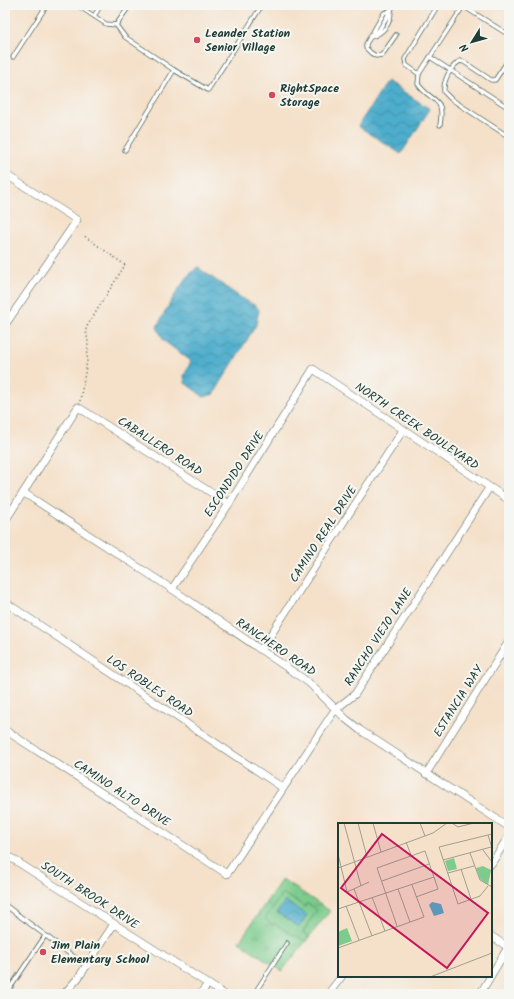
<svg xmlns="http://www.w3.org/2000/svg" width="514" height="999" font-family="Kalam,sans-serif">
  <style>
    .grass { fill: url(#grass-tufts); stroke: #4e8460 }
    .pitch { fill: #7dcc8d; stroke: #4e8460 }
    .water { fill: url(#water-waves); stroke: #367580 }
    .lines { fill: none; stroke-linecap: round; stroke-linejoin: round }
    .service-casing { stroke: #3f564a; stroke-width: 5 }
    .minor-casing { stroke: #3f564a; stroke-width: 8 }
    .path { stroke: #3f564a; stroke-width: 1.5; stroke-dasharray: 1 3; stroke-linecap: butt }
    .service { stroke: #fff; stroke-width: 3.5 }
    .minor { stroke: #fff; stroke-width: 7 }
    .poi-dot { fill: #d1495b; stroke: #f6f6f2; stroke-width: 1.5 }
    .labels { text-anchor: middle; stroke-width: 4; stroke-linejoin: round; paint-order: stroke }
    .poi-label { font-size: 12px; font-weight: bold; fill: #1f3d34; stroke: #f6f6f2; text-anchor: start }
    .street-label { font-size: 12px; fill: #1f3d34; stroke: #f6f6f2 }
    .inset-road { fill: none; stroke: #9f9f8e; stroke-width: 1 }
    .view { fill: #c2185b; fill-opacity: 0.15; stroke: #c2185b; stroke-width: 2 }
    .inset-edge { fill: none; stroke: #1f3d34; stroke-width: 2 }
  </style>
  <defs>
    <pattern id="grass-tufts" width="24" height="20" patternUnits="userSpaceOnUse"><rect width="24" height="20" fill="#7dcc8d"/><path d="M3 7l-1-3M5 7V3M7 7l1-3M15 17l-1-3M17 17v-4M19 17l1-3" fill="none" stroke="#66a774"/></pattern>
    <pattern id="water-waves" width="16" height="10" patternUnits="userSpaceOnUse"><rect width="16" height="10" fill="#4eadcc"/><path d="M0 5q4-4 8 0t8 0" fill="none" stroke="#408ea6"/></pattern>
  </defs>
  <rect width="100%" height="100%" fill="#f6f6f2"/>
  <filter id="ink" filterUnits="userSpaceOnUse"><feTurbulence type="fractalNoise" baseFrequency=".025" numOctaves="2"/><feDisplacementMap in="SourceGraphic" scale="8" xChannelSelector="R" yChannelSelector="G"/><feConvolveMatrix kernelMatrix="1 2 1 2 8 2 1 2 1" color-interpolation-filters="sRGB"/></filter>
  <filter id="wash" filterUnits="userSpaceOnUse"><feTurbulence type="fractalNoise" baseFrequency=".012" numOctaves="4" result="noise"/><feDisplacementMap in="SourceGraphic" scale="16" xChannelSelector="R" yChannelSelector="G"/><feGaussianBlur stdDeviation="0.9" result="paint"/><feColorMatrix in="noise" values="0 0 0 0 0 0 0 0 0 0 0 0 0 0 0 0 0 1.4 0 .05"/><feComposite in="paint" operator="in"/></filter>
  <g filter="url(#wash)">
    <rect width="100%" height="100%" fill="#f5e1ca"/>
    <polygon class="grass" points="282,879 330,911 282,971 239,942"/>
    <polygon class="pitch" points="283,893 305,907 307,903 317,910 303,932 309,936 305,941 297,936 296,937 274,923 273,925 265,919"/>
    <g class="water">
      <polygon points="387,81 430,109 401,154 358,126"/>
      <path d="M197,267L240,297L256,306L259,310L256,325L214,394L204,397L185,383L184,376L191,361L164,341L157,327C168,306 180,283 197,267Z"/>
      <polygon points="285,901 307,915 299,927 277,913"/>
    </g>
  </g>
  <g filter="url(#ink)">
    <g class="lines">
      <defs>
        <g id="service">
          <polyline points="77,5 106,24 116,25 130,5"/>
          <polyline points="463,6 509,35"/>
          <polyline points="391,10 384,13 366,44 366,48 371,53 376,56 382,55 396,35"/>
          <polyline points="94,16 101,5"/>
          <polyline points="116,25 125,37 174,70 208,90 262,5"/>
          <polyline points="371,36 379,30 394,5"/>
          <path d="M371,37C383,33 391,24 391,11"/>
          <polyline points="13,57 47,5"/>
          <polyline points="430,57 509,108"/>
          <path d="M509,59L495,80H491L464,62L460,61C450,67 443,81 444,92L451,99L509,137"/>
          <polyline points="419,74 406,65 405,59 438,5"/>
          <path d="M440,125C445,95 432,104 418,84L419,74L464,5"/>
          <polyline points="125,150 174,70"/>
          <polyline points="5,905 86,966"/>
          <polyline points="6,994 45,936"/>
          <polyline points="254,994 287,943"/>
        </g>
        <g id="minor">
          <polyline points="5,174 77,220 5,325"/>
          <polyline points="24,493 172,589 308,682 346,719 360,730 509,827"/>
          <polyline points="5,521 78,407 229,504"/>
          <polyline points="172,589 229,504 313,369 509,500"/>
          <polyline points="5,602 283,788"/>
          <polyline points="261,650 403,430"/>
          <polyline points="5,730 227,874 332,714 336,709 355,694 489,488"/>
          <polyline points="426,774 509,641"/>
          <polyline points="5,854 224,994"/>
          <polyline points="491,864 509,836"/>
          <polyline points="64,994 79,977 114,924"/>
          <polyline points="200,994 208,984"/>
          <polyline points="328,994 342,976"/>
          <polyline points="480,994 508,947 491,936"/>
        </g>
      </defs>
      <use href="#service" class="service-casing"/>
      <use href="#minor" class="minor-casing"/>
      <path class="path" d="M80,401C83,382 88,363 88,344C88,338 86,333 86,328L125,265L83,235"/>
      <use href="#service" class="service"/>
      <use href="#minor" class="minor"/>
    </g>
  </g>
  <g class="poi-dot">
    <circle cx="197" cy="40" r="4"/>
    <circle cx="272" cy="95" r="4"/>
    <circle cx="43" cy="952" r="4"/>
  </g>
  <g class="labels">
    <g class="poi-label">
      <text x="205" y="37">Leander Station<tspan x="205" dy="14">Senior Village</tspan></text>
      <text x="280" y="92">RightSpace<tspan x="280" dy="14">Storage</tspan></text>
      <text x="51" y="949">Jim Plain<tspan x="51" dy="14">Elementary School</tspan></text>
    </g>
    <g class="street-label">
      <text transform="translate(417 426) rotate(34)" y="4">NORTH CREEK BOULEVARD</text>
      <text transform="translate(160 446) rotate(33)" y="4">CABALLERO ROAD</text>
      <text transform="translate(234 474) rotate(-57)" y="4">ESCONDIDO DRIVE</text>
      <text transform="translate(323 534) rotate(-57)" y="4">CAMINO REAL DRIVE</text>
      <text transform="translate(378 637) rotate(-57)" y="4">RANCHO VIEJO LANE</text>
      <text transform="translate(276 647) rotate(34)" y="4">RANCHERO ROAD</text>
      <text transform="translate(150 686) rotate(34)" y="4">LOS ROBLES ROAD</text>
      <text transform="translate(458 701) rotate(-58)" y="4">ESTANCIA WAY</text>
      <text transform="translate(122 793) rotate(33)" y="4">CAMINO ALTO DRIVE</text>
      <text transform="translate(90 895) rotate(33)" y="4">SOUTH BROOK DRIVE</text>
    </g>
  </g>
  <g transform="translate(338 823)">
    <rect width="154" height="154" fill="#f5e1ca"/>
    <path d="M116,35L119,46L110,48L107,38ZM145,43L153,47L150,62L142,56L138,45ZM9,105L14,118L0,123V109Z" fill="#7dcc8d"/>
    <path d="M94,79L103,81L106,90L96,93L91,82Z" fill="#4eadcc"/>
    <path class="inset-road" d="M6,0L23,63M20,0L29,34M35,0L43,29M82,0L87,13M114,0L120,4L136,0M150,12L154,25M68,19L73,32M145,27L154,39M132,30L142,57L154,64M0,31L9,69L31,59M105,37L153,24M0,45L95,10L109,0M123,46L133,76M110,50L136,43M44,58L91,41M150,63L142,73L120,81L101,24L154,11M16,66L34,113M60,66L72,99M34,74L47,108M8,83L21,117M0,86L96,54M59,103L39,45L87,28L100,66L78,74M0,125L86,94L74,62M92,154L154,130"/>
    <path class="view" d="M44,11L150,90L109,145L3,65Z"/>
    <rect width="154" height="154" class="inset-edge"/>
  </g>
  <rect width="514" height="999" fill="none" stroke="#f6f6f2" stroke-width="20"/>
  <g transform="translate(472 42) rotate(233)" stroke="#f6f6f2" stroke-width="3" paint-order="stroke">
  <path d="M0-3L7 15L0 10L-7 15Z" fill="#1f3d34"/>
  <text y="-6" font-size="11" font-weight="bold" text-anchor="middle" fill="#1f3d34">N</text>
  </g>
</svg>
